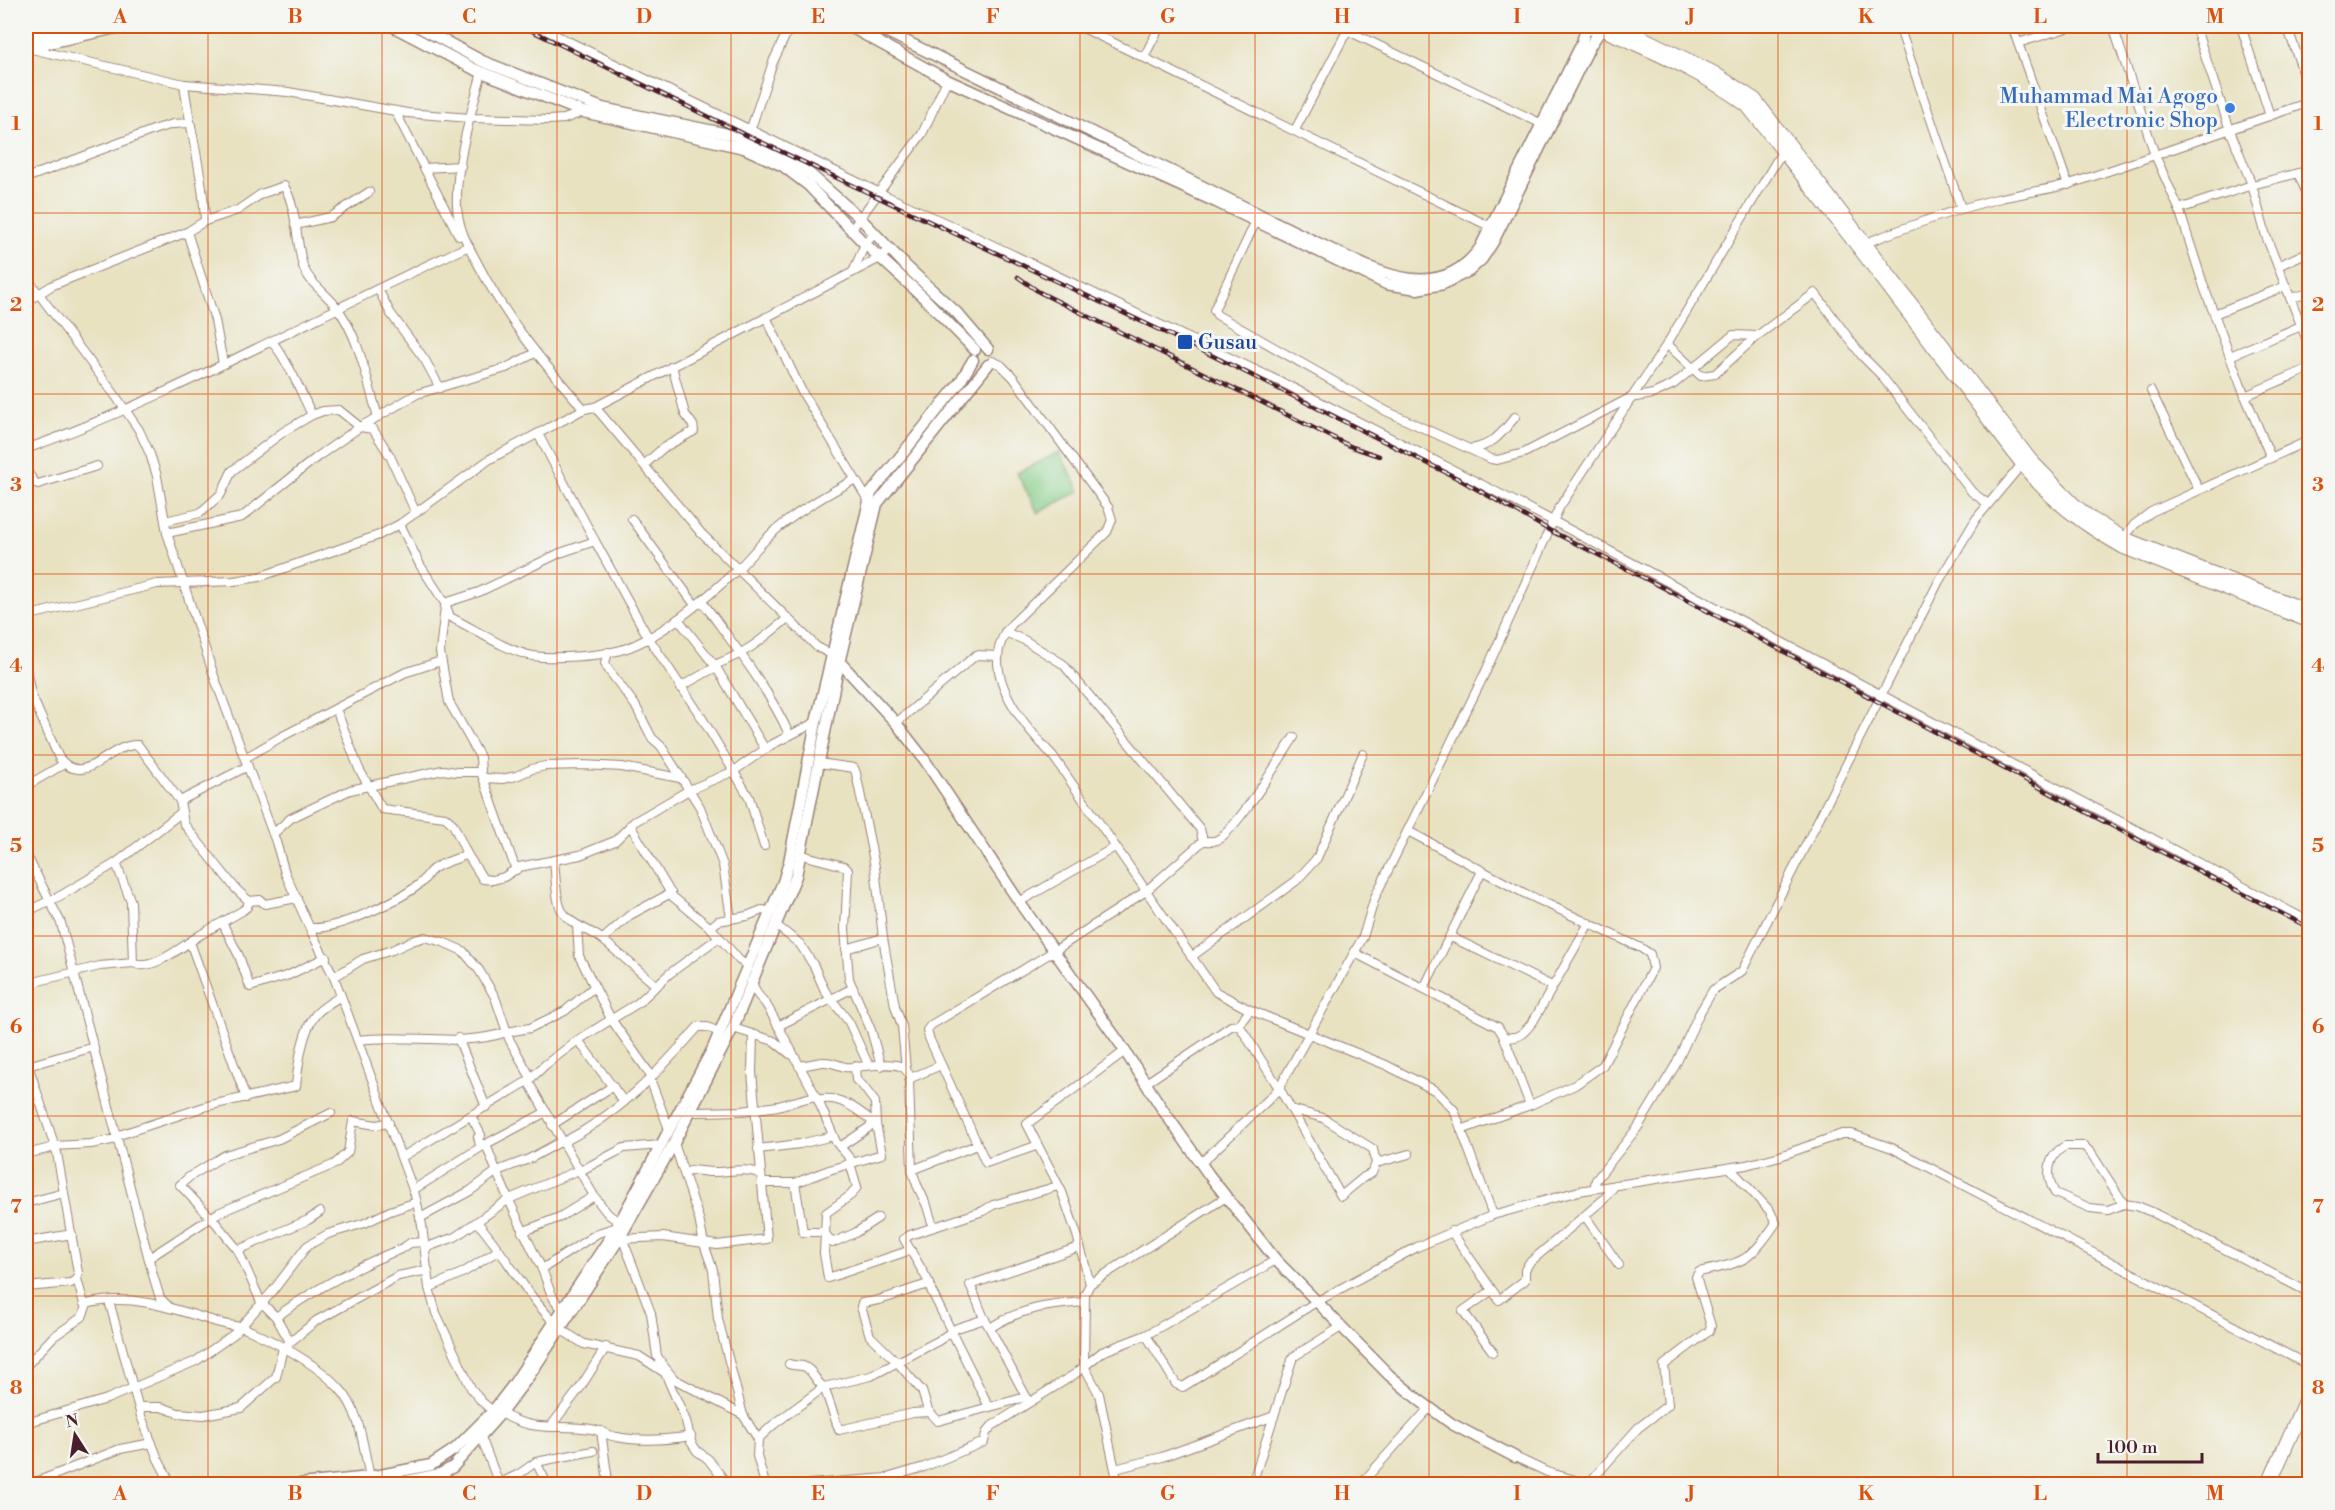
<svg xmlns="http://www.w3.org/2000/svg" width="2335" height="1510" font-family="'Libre Bodoni',serif">
  <style>
    .green { fill: #86ce89; stroke: #68765a; stroke-width: 1.5 }
    .lines { fill: none; stroke-linecap: round; stroke-linejoin: round }
    .minor-casing { stroke: #998076; stroke-width: 10 }
    .tertiary-casing { stroke: #998076; stroke-width: 13 }
    .secondary-casing { stroke: #998076; stroke-width: 14 }
    .primary-casing { stroke: #998076; stroke-width: 16 }
    .minor { stroke: #fff; stroke-width: 8 }
    .tertiary { stroke: #fff; stroke-width: 10 }
    .secondary { stroke: #fff; stroke-width: 12 }
    .primary { stroke: #fff; stroke-width: 14 }
    .rail-casing { stroke: #4a1f2b; stroke-width: 4.5 }
    .rail { stroke: #f6f6f2; stroke-width: 2; stroke-dasharray: 7; stroke-linecap: butt }
    .grid { fill: none; stroke: #d8530f; stroke-width: 1.5; stroke-opacity: 0.55 }
    .shop-dot { fill: #3f7fe0; stroke: #f6f6f2; stroke-width: 2 }
    .transit-dot { fill: #1a4fb4; stroke: #f6f6f2; stroke-width: 2 }
    .labels { text-anchor: middle; stroke-width: 6; stroke-linejoin: round; paint-order: stroke }
    .shop-label { font-size: 21px; fill: #366cbe; stroke: #f6f6f2; text-anchor: end }
    .transit-label { font-size: 21px; fill: #164399; stroke: #f6f6f2; text-anchor: start }
    .neatline { fill: none; stroke: #d8530f; stroke-width: 2 }
    .grid-label { font-size: 20px; text-anchor: middle; font-weight: bold; fill: #d8530f }
  </style>
  <rect width="100%" height="100%" fill="#f6f6f2"/>
  <filter id="ink" filterUnits="userSpaceOnUse"><feTurbulence type="fractalNoise" baseFrequency=".0167" numOctaves="2"/><feDisplacementMap in="SourceGraphic" scale="12" xChannelSelector="R" yChannelSelector="G"/><feConvolveMatrix kernelMatrix="1 2 1 2 8 2 1 2 1" color-interpolation-filters="sRGB"/></filter>
  <filter id="wash" filterUnits="userSpaceOnUse"><feTurbulence type="fractalNoise" baseFrequency=".008" numOctaves="4" result="noise"/><feDisplacementMap in="SourceGraphic" scale="24" xChannelSelector="R" yChannelSelector="G"/><feGaussianBlur stdDeviation="1.35" result="paint"/><feColorMatrix in="noise" values="0 0 0 0 0 0 0 0 0 0 0 0 0 0 0 0 0 1.4 0 .05"/><feComposite in="paint" operator="in"/></filter>
  <g filter="url(#wash)">
    <rect width="100%" height="100%" fill="#e8e2c1"/>
    <polygon class="green" points="1059,452 1080,491 1038,513 1017,473"/>
  </g>
  <g filter="url(#ink)">
    <g class="lines">
      <defs>
        <g id="minor">
          <polyline points="537,26 880,193 965,232 1287,385 1553,521 2310,922"/>
          <polyline points="1079,26 1491,227"/>
          <polyline points="1338,26 1542,124"/>
          <polyline points="1899,26 1961,208"/>
          <polyline points="2012,26 2068,185"/>
          <polyline points="2113,26 2155,155 2179,209 2204,287 2241,386 2271,458"/>
          <polyline points="2195,26 2230,130 2252,185 2266,236 2310,348"/>
          <polyline points="2241,26 2270,116"/>
          <polyline points="2287,26 2310,92"/>
          <polyline points="2018,43 2073,26"/>
          <polyline points="27,48 184,84 288,92 407,113 470,118 549,120 564,119 583,112"/>
          <polyline points="1144,57 1160,26"/>
          <path d="M482,72C471,114 455,164 457,207C458,229 469,247 479,266C507,320 544,364 584,409"/>
          <path d="M184,84C190,130 203,174 205,221"/>
          <polyline points="395,111 459,236"/>
          <polyline points="1295,130 1349,27"/>
          <polyline points="749,134 773,62 790,26"/>
          <polyline points="424,168 461,166"/>
          <polyline points="2298,173 2310,201"/>
          <polyline points="26,178 156,129 173,124 189,123"/>
          <polyline points="2179,209 2252,185 2310,170"/>
          <polyline points="1256,221 1214,310 1217,315 1386,411 1491,459 1497,460 1524,453 1630,398 1653,394 1674,384 1733,335 1757,336"/>
          <polyline points="295,225 331,217 369,192"/>
          <polyline points="852,229 922,134 947,80"/>
          <polyline points="187,232 215,320 223,364"/>
          <path d="M1866,243C1909,226 1952,210 1997,199C2025,192 2052,190 2079,181L2310,102"/>
          <polyline points="2278,266 2310,251"/>
          <polyline points="853,272 865,244 874,234"/>
          <polyline points="26,277 115,395 139,430 150,454 157,476 167,533 215,679 276,842 285,873 311,931 334,977 415,1195 422,1225 429,1288 436,1313 471,1388 482,1402 493,1411"/>
          <polyline points="378,289 391,314 425,360 440,388"/>
          <polyline points="2290,298 2310,293"/>
          <path d="M26,302L53,285L187,232L205,221L238,210L261,194L284,186C297,207 296,242 303,266C309,284 328,294 338,309C360,339 367,381 378,417"/>
          <polyline points="2214,314 2286,286"/>
          <polyline points="766,317 802,392 868,500"/>
          <path d="M272,341C290,365 299,388 312,415"/>
          <polyline points="1667,344 1701,376 1715,374 1757,336 1815,293 1862,356 1880,374 1972,492 1988,504"/>
          <polyline points="2230,356 2301,326"/>
          <path d="M992,361L1001,365L1013,377L1108,507L1112,520L1107,532L1012,624C974,666 1022,724 1053,756L1216,992L1250,1010L1386,1065L1436,1091L1454,1110L1493,1215"/>
          <polyline points="2151,391 2199,490"/>
          <polyline points="2245,396 2310,368"/>
          <polyline points="595,407 701,533 817,647 833,655"/>
          <polyline points="538,434 595,541"/>
          <path d="M26,449C179,394 320,313 469,246"/>
          <path d="M1469,449C1492,447 1502,433 1515,417"/>
          <polyline points="644,465 663,448 694,431 693,425 685,414 672,366"/>
          <polyline points="26,470 35,483 38,484 97,466"/>
          <polyline points="632,519 695,605"/>
          <polyline points="165,521 200,513 221,494 232,471 283,432 312,415 323,411 339,410 360,427 373,429 390,456 416,513"/>
          <path d="M400,524L420,565L445,603L450,617C477,630 504,650 533,656C555,659 603,656 624,649C661,637 710,595 739,568C752,555 763,540 777,529C801,509 827,494 854,480"/>
          <polyline points="167,533 242,517 317,457 360,427 417,394 506,368 535,353"/>
          <polyline points="2124,538 2134,525 2151,512 2310,440"/>
          <path d="M702,601C733,644 767,686 789,734"/>
          <polyline points="445,603 479,592 560,553 595,541 648,637 702,718 749,797 764,846"/>
          <polyline points="445,607 440,652 449,702 480,757 481,772 516,870"/>
          <polyline points="26,616 157,584 234,581 259,577 379,535 400,524 490,459 584,409 595,407 880,258 890,249"/>
          <polyline points="678,619 716,667 765,749"/>
          <polyline points="1005,632 1024,640 1063,664 1200,829 1203,841 1146,891 1054,951 931,1025 927,1030 929,1038 986,1163 1036,1146"/>
          <polyline points="608,652 605,663 608,669 635,705 652,738 661,746 700,807 723,865 731,919"/>
          <path d="M26,669L31,694L59,758C86,790 108,743 138,745L180,801L184,824L236,889L249,901L260,900L265,904L297,898"/>
          <path d="M680,687L716,667L717,664C750,651 761,640 788,618"/>
          <polyline points="336,709 359,769 382,809 445,817 453,824 467,854 483,879 493,880 504,877 519,867 580,855 615,841 634,822 689,790 734,771 771,745 816,722"/>
          <polyline points="896,723 976,655 998,656"/>
          <polyline points="245,758 281,737 404,673 441,661"/>
          <polyline points="819,763 854,768 856,773 875,867 883,938 895,1006 902,1026 906,1070"/>
          <polyline points="484,778 502,779 516,776 532,769 545,766 582,765 622,767 680,778"/>
          <polyline points="26,786 64,764"/>
          <polyline points="180,801 248,766"/>
          <polyline points="630,825 673,897 712,929 739,960 748,966"/>
          <polyline points="1408,831 1524,893 1641,948 1650,954 1653,968 1603,1065 1575,1085 1530,1105 1461,1130"/>
          <polyline points="273,834 291,818 350,790 443,770 456,772 481,772"/>
          <path d="M1203,841C1207,841 1213,842 1217,840C1236,831 1281,757 1294,737"/>
          <polyline points="26,854 61,923 153,1275 160,1298 169,1307"/>
          <polyline points="802,855 844,866 848,870 845,929 849,979 871,1030 881,1066"/>
          <path d="M554,861C556,875 555,899 562,911C571,926 590,929 603,940C621,955 639,971 657,986"/>
          <polyline points="1019,902 1115,847"/>
          <polyline points="26,916 34,908 60,896 116,863 182,812"/>
          <polyline points="223,924 239,956 250,987 289,975 326,957"/>
          <polyline points="577,926 579,956 611,1019 652,1077"/>
          <polyline points="777,926 800,944 814,966 825,991 849,1022 868,1064"/>
          <path d="M311,928C338,930 400,900 421,883C426,879 427,873 433,869C443,862 456,860 467,854"/>
          <polyline points="710,928 718,921 747,916 762,910 772,912"/>
          <polyline points="1451,937 1552,986"/>
          <polyline points="603,939 630,915 671,893"/>
          <polyline points="190,942 246,1098"/>
          <polyline points="846,949 883,938"/>
          <polyline points="1355,953 1498,1027 1504,1037 1530,1105"/>
          <polyline points="1191,957 1296,881 1317,858 1363,754"/>
          <path d="M133,963C150,973 183,946 197,937C211,928 227,920 242,911L247,907L249,901"/>
          <polyline points="334,977 363,959 392,950 412,941 425,937 443,942 463,951 479,970 495,997 507,1032 530,1028 565,1011 594,987"/>
          <polyline points="751,981 758,995 766,1004 775,1020 818,1100 836,1142 852,1161 850,1163 857,1187 851,1195 826,1213 824,1253 828,1278 911,1250"/>
          <polyline points="26,984 100,966 133,963 131,902 116,863"/>
          <polyline points="1424,988 1482,871"/>
          <polyline points="1239,1025 1279,1088 1341,1196 1364,1177 1372,1173 1376,1163 1373,1149 1323,1118 1291,1109"/>
          <polyline points="778,1026 853,988"/>
          <polyline points="733,1028 774,1041 790,1054"/>
          <path d="M1504,1037C1519,1040 1525,1032 1534,1020L1589,923"/>
          <polyline points="458,1038 486,1107"/>
          <path d="M358,1040C407,1033 460,1048 507,1032L509,1039L531,1078"/>
          <polyline points="578,1040 624,1102"/>
          <polyline points="26,1055 29,1068"/>
          <path d="M799,1066C807,1065 815,1063 823,1062C831,1061 837,1065 845,1067C859,1069 889,1060 902,1067C906,1068 909,1074 911,1078L909,1081L912,1170L917,1185L927,1206L933,1226"/>
          <polyline points="911,1078 941,1065"/>
          <polyline points="650,1079 669,1129"/>
          <polyline points="528,1081 594,1196 608,1214 619,1222"/>
          <polyline points="1146,1083 1231,1026 1239,1025 1250,1010"/>
          <path d="M818,1100C840,1094 859,1111 876,1124"/>
          <polyline points="691,1110 697,1112 742,1111 778,1106 815,1096"/>
          <path d="M471,1116L481,1135L478,1137L480,1145L486,1144C501,1186 521,1227 541,1267C548,1282 549,1297 562,1308"/>
          <polyline points="552,1125 613,1086"/>
          <path d="M116,1136L207,1106L296,1086C298,1065 302,1029 317,1013C324,1006 333,1001 341,996"/>
          <path d="M562,1143C620,1113 656,1075 698,1027H707L719,1032"/>
          <polyline points="674,1143 699,1219 704,1244 713,1270 718,1319 743,1415 758,1439 757,1456 765,1484"/>
          <polyline points="54,1146 91,1144 117,1139"/>
          <path d="M2065,1146H2084L2091,1153L2124,1204L2108,1210L2090,1208L2055,1193C2045,1176 2047,1156 2065,1146Z"/>
          <polyline points="840,1147 868,1128 874,1122"/>
          <polyline points="758,1149 800,1144 833,1136"/>
          <polyline points="26,1154 55,1147"/>
          <polyline points="402,1157 528,1081 545,1065 578,1040 638,1003 669,974 718,938"/>
          <polyline points="1374,1157 1380,1162 1409,1154"/>
          <polyline points="1201,1163 1269,1099 1279,1088 1363,937 1375,897 1486,671 1559,508 1667,344 1783,150"/>
          <polyline points="912,1170 977,1145"/>
          <polyline points="580,1171 624,1148 661,1145"/>
          <path d="M685,1173C695,1168 702,1172 713,1172C730,1172 745,1167 761,1174"/>
          <polyline points="762,1183 795,1183 803,1232 825,1232"/>
          <polyline points="795,1183 829,1170 882,1154 876,1124 875,1102 862,1085 856,1080 855,1066"/>
          <polyline points="1594,1189 1596,1180 1638,1127 1675,1066 1699,1014 1713,990 1742,971 1939,581 1976,519 2022,464"/>
          <polyline points="413,1190 486,1144 546,1112"/>
          <polyline points="26,1203 64,1193"/>
          <polyline points="2124,1204 2137,1206 2152,1212 2310,1293"/>
          <polyline points="1585,1216 1619,1265"/>
          <polyline points="420,1218 470,1191 497,1171 529,1159 562,1141"/>
          <path d="M477,1222C505,1254 524,1292 554,1322"/>
          <polyline points="1451,1231 1499,1300 1525,1280 1525,1270 1529,1263 1604,1199 1615,1185"/>
          <polyline points="522,1232 560,1217 594,1196"/>
          <polyline points="825,1233 832,1243 855,1233 878,1218"/>
          <polyline points="619,1239 663,1237 717,1245 767,1239 752,1072 753,1035"/>
          <polyline points="623,1240 651,1313 657,1356 663,1365 674,1379 743,1415"/>
          <polyline points="26,1242 72,1234"/>
          <polyline points="238,1250 308,1220 320,1212"/>
          <polyline points="425,1250 430,1246 455,1237 509,1199 579,1170"/>
          <polyline points="149,1258 218,1213 335,1164 348,1152 353,1121 376,1125 389,1123"/>
          <polyline points="542,1269 598,1233 617,1227"/>
          <path d="M930,1284C907,1289 886,1301 862,1303L861,1307L870,1336L897,1362L922,1391L928,1410L938,1421L1026,1397"/>
          <polyline points="1090,1284 1077,1235 1062,1192 1027,1124 1125,1051"/>
          <polyline points="26,1287 71,1283 77,1279"/>
          <polyline points="429,1288 464,1272 499,1250"/>
          <polyline points="1491,1291 1463,1311 1493,1352"/>
          <polyline points="109,1301 141,1416 158,1459 171,1484"/>
          <path d="M87,1304C132,1292 177,1310 220,1323C230,1326 242,1326 251,1331C279,1344 318,1365 339,1388C361,1411 363,1448 370,1477"/>
          <path d="M276,1317C316,1288 358,1266 403,1248L410,1243L424,1242"/>
          <path d="M990,1328C1020,1308 1049,1305 1084,1302"/>
          <polyline points="560,1329 584,1344 639,1356 665,1373 686,1421 691,1442 697,1451 708,1459 727,1484"/>
          <polyline points="1146,1335 1176,1384 1183,1387 1316,1302 1417,1247 1493,1215 1579,1191 1746,1165 1780,1156 1842,1134 1852,1134 1892,1148 2310,1366"/>
          <polyline points="290,1342 276,1317 261,1302 238,1250 215,1222 180,1185 189,1177 225,1155 279,1139 331,1113"/>
          <path d="M789,1364C794,1366 798,1365 803,1366C813,1369 815,1382 824,1387L839,1430L913,1413L929,1412"/>
          <polyline points="26,1366 53,1337 82,1317 87,1304 84,1304 77,1279 78,1273 57,1153 29,1068 31,1065 94,1047"/>
          <path d="M1028,1400C1013,1373 1000,1346 985,1320C979,1308 976,1296 970,1285L1079,1247"/>
          <polyline points="139,1407 161,1407 178,1413 203,1415 241,1408 276,1377 283,1348 316,1321 398,1276 428,1270"/>
          <polyline points="989,1407 931,1290 930,1284 904,1239 910,1235 983,1211 993,1205 1058,1186"/>
          <path d="M501,1413C534,1433 555,1424 591,1429C600,1430 608,1436 617,1437C642,1442 666,1440 691,1436"/>
          <polyline points="26,1423 107,1399 196,1361 234,1334 272,1292 307,1246 328,1234 365,1223 390,1211 417,1202"/>
          <polyline points="551,1426 580,1388 606,1347"/>
          <polyline points="481,1437 499,1484"/>
          <polyline points="758,1439 773,1425 824,1387 871,1376 938,1341 957,1328 985,1319"/>
          <polyline points="1515,1457 1547,1472 1589,1484"/>
          <polyline points="536,1462 547,1484"/>
          <polyline points="1115,1469 1162,1457 1274,1416"/>
          <polyline points="31,1484 120,1449 152,1443"/>
          <polyline points="498,1484 519,1474 536,1462 593,1451"/>
          <polyline points="600,1484 608,1481 601,1431"/>
          <polyline points="809,1484 887,1478 924,1467 984,1442 986,1433 992,1426 1075,1374 1102,1352 1146,1335 1276,1260"/>
          <polyline points="1118,1484 1099,1394 1084,1366 1085,1294 1090,1284 1226,1197"/>
          <polyline points="1252,1484 1293,1357 1341,1327"/>
          <polyline points="1361,1484 1429,1408"/>
          <path d="M1588,1484L1638,1428L1668,1405L1664,1365L1709,1331L1711,1326L1696,1277L1699,1272C1745,1262 1749,1262 1776,1223L1770,1211L1730,1168"/>
        </g>
        <g id="tertiary">
          <polyline points="392,26 474,69 583,112 744,148 783,166 808,185 865,244 922,296 975,350"/>
          <polyline points="417,26 482,61 602,108 733,135 774,152 810,174 861,219 907,267 957,313 988,349"/>
          <polyline points="849,26 947,80 1216,202 1386,284 1417,289 1443,284 1469,271 1482,259 1493,242 1590,46 1600,31"/>
          <path d="M875,26L1318,243C1369,267 1436,309 1480,248L1581,45L1587,26"/>
          <polyline points="26,38 82,26"/>
          <polyline points="26,48 125,26"/>
          <polyline points="836,658 896,723 924,759 1024,909 1119,1042 1163,1110 1209,1175 1276,1260 1389,1375 1419,1400 1452,1424 1515,1457"/>
          <polyline points="300,1484 370,1477 431,1465 455,1449 493,1411 513,1385 617,1227 713,1048 783,882 789,862 816,722 871,493 960,382 973,360"/>
          <polyline points="393,1484 440,1474 453,1467 501,1413 529,1376 619,1239 674,1143 733,1028 796,876 839,663 877,504 988,365"/>
        </g>
        <g id="secondary">
          <polyline points="1588,26 1596,31 1603,30 1607,26"/>
          <polyline points="1620,26 1715,73 1755,99 2031,460 2074,504 2091,518 2124,538 2310,611"/>
          <path d="M1603,30C1652,52 1704,73 1747,106L1860,250L2024,467C2051,502 2086,527 2124,548L2310,622"/>
        </g>
        <polyline id="primary" points="2269,1484 2310,1390"/>
      </defs>
      <use href="#minor" class="minor-casing"/>
      <use href="#tertiary" class="tertiary-casing"/>
      <use href="#secondary" class="secondary-casing"/>
      <use href="#primary" class="primary-casing"/>
      <use href="#minor" class="minor"/>
      <use href="#tertiary" class="tertiary"/>
      <use href="#secondary" class="secondary"/>
      <use href="#primary" class="primary"/>
      <defs>
        <g id="rail">
          <polyline points="522,26 748,136 1185,342 1457,478 1549,530 1664,588 2152,847 2310,928"/>
          <polyline points="1018,277 1039,292 1352,447 1379,456"/>
        </g>
      </defs>
      <use href="#rail" class="rail-casing"/>
      <use href="#rail" class="rail"/>
    </g>
  </g>
  <path class="grid" d="M208,26V1484M382,26V1484M557,26V1484M731,26V1484M906,26V1484M1080,26V1484M1255,26V1484M1429,26V1484M1604,26V1484M1778,26V1484M1953,26V1484M2127,26V1484M26,213H2310M26,394H2310M26,574H2310M26,755H2310M26,936H2310M26,1116H2310M26,1296H2310"/>
  <circle class="shop-dot" cx="2230" cy="108" r="6"/>
  <rect class="transit-dot" x="1177" y="334" width="16" height="16" rx="3"/>
  <g class="labels">
    <g class="shop-label">
      <text x="2218" y="103">Muhammad Mai Agogo<tspan x="2218" dy="24">Electronic Shop</tspan></text>
    </g>
    <g class="transit-label">
      <text x="1198" y="349">Gusau</text>
    </g>
  </g>
  <rect width="2335" height="1510" fill="none" stroke="#f6f6f2" stroke-width="66"/>
  <g transform="translate(75 1435) rotate(348)" stroke="#f6f6f2" stroke-width="4.5" paint-order="stroke">
  <path d="M0-4.5L10 22L0 15L-10 22Z" fill="#4a1f2b"/>
  <text y="-9" font-size="16" font-weight="bold" text-anchor="middle" fill="#4a1f2b">N</text>
  </g>
  <path d="M2098 1453v9h104v-9" fill="none" stroke="#4a1f2b" stroke-width="3"/>
  <text x="2107" y="1453" font-size="18" fill="#4a1f2b" stroke="#f6f6f2" stroke-width="4.5" paint-order="stroke">100 m</text>
  <rect x="33" y="33" width="2269" height="1444" class="neatline"/>
  <g class="grid-label">
    <text x="120" y="23">A</text>
    <text x="295" y="23">B</text>
    <text x="469" y="23">C</text>
    <text x="644" y="23">D</text>
    <text x="818" y="23">E</text>
    <text x="993" y="23">F</text>
    <text x="1168" y="23">G</text>
    <text x="1342" y="23">H</text>
    <text x="1517" y="23">I</text>
    <text x="1691" y="23">J</text>
    <text x="1866" y="23">K</text>
    <text x="2040" y="23">L</text>
    <text x="2215" y="23">M</text>
    <text x="16" y="130">1</text>
    <text x="2318" y="130">1</text>
    <text x="16" y="311">2</text>
    <text x="2318" y="311">2</text>
    <text x="16" y="491">3</text>
    <text x="2318" y="491">3</text>
    <text x="16" y="672">4</text>
    <text x="2318" y="672">4</text>
    <text x="16" y="852">5</text>
    <text x="2318" y="852">5</text>
    <text x="16" y="1033">6</text>
    <text x="2318" y="1033">6</text>
    <text x="16" y="1213">7</text>
    <text x="2318" y="1213">7</text>
    <text x="16" y="1394">8</text>
    <text x="2318" y="1394">8</text>
    <text x="120" y="1500">A</text>
    <text x="295" y="1500">B</text>
    <text x="469" y="1500">C</text>
    <text x="644" y="1500">D</text>
    <text x="818" y="1500">E</text>
    <text x="993" y="1500">F</text>
    <text x="1168" y="1500">G</text>
    <text x="1342" y="1500">H</text>
    <text x="1517" y="1500">I</text>
    <text x="1691" y="1500">J</text>
    <text x="1866" y="1500">K</text>
    <text x="2040" y="1500">L</text>
    <text x="2215" y="1500">M</text>
  </g>
</svg>
